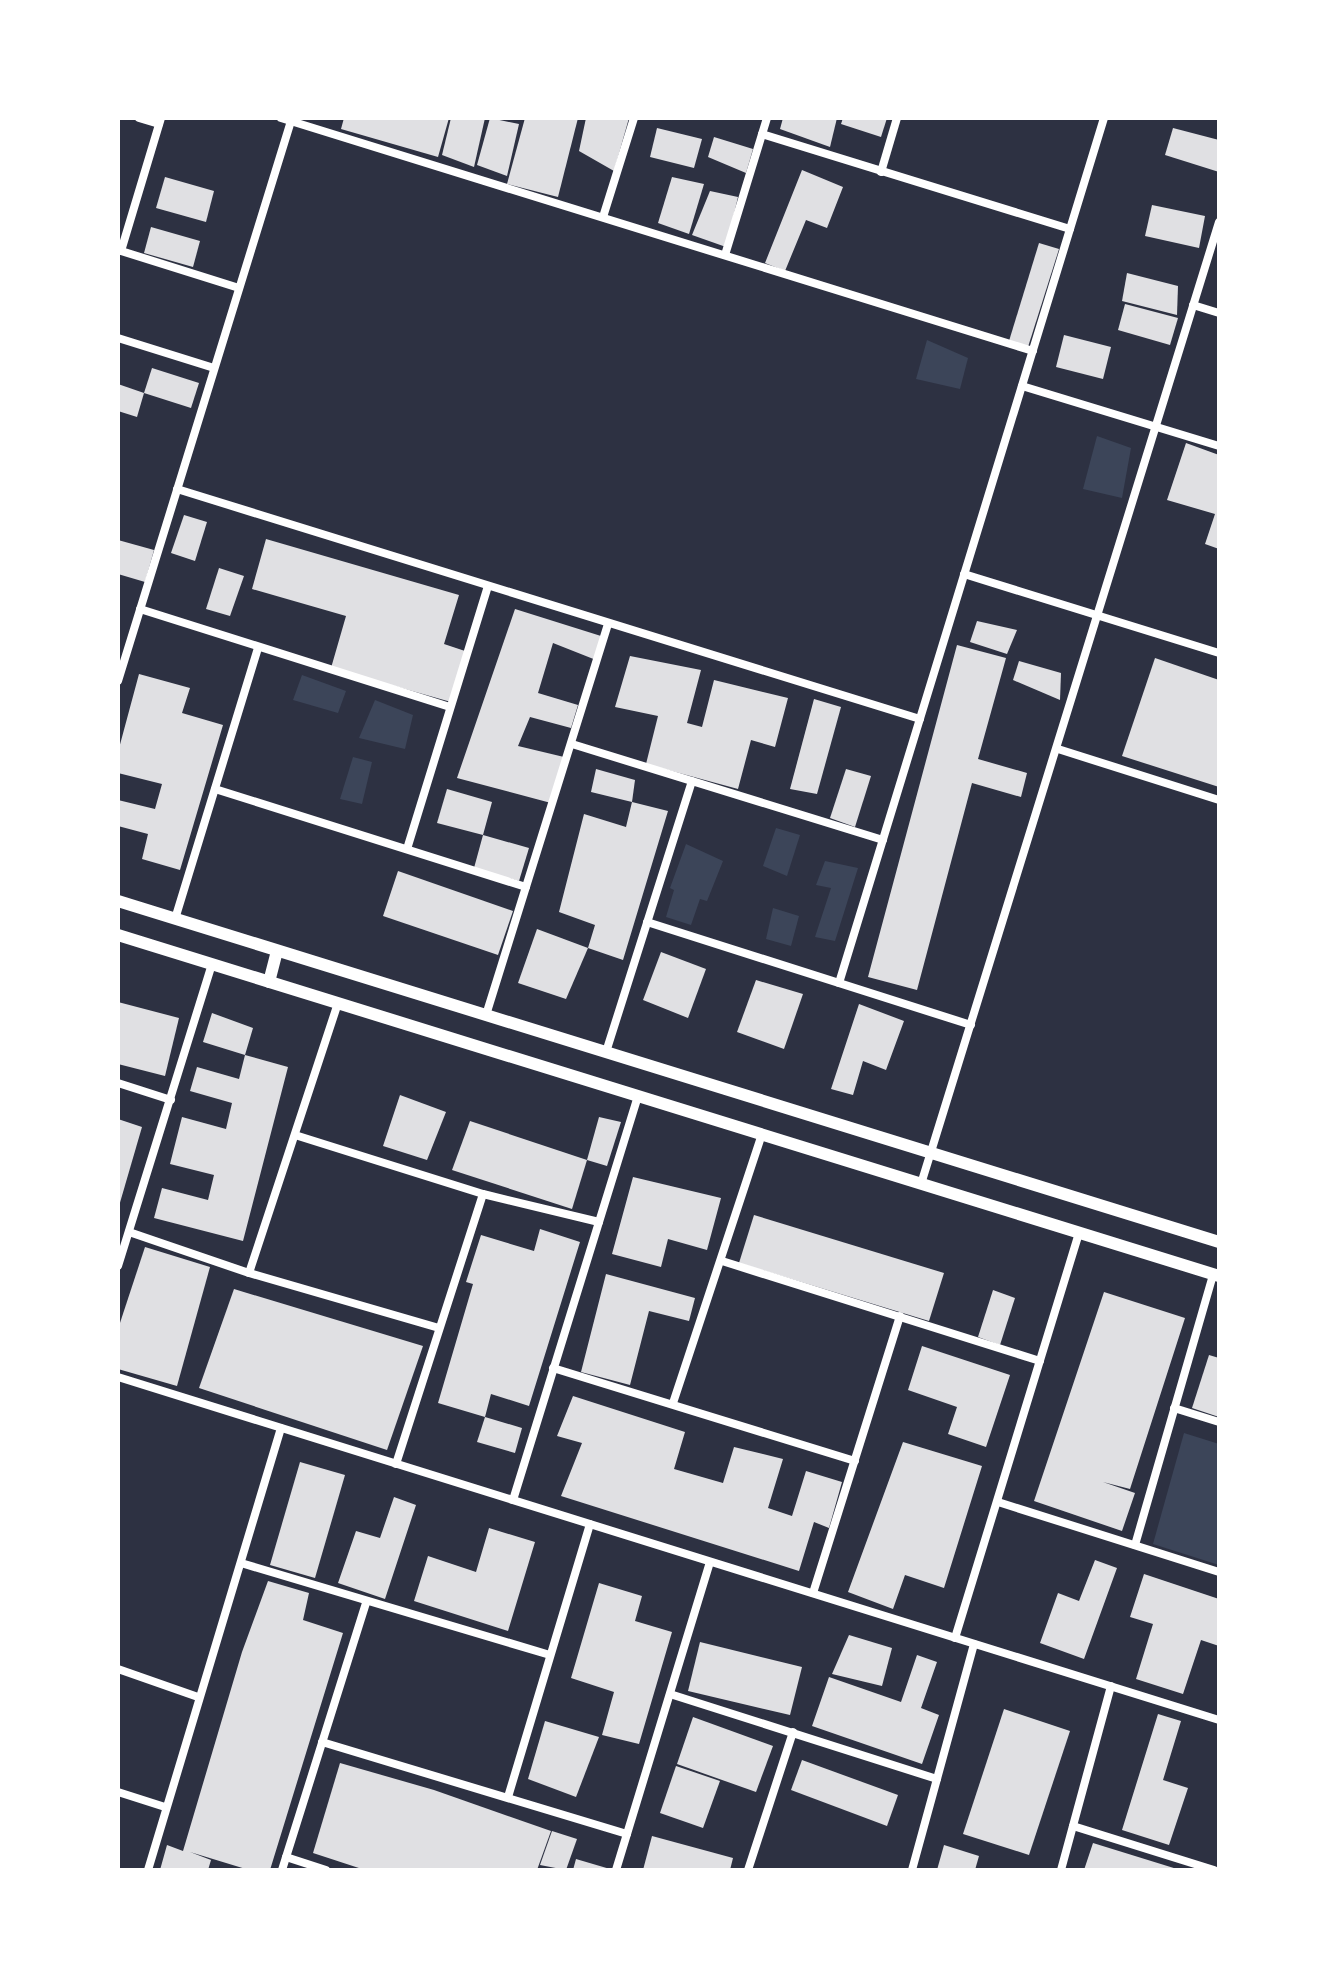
<svg xmlns="http://www.w3.org/2000/svg" width="1337" height="1988" font-family="'Source Serif 4',serif">
  <style>
    .green { fill: #3c4559 }
    .building { fill: #e0e0e3 }
    .lines { fill: none; stroke-linecap: round; stroke-linejoin: round }
    .minor { stroke: #fff; stroke-width: 8 }
    .tertiary { stroke: #fff; stroke-width: 12 }
  </style>
  <rect width="100%" height="100%" fill="#2d3142"/>
  <g class="green">
    <polygon points="927,340 968,358 960,389 916,379"/>
    <polygon points="1097,436 1131,448 1122,498 1083,489"/>
    <polygon points="302,675 346,691 338,713 293,700"/>
    <polygon points="375,700 413,715 405,749 359,738"/>
    <polygon points="353,757 372,762 362,804 340,799"/>
    <polygon points="776,828 800,835 787,876 763,866"/>
    <polygon points="686,844 723,861 707,901 700,899 691,925 666,917 674,890 670,888"/>
    <polygon points="825,861 858,868 835,941 815,937 831,888 816,885"/>
    <polygon points="773,908 799,916 791,946 766,939"/>
    <polygon points="1184,1433 1219,1444 1219,1565 1153,1544"/>
  </g>
  <g class="building">
    <polygon points="344,118 449,118 438,157 341,129"/>
    <polygon points="451,118 485,118 474,167 442,155"/>
    <polygon points="490,118 519,124 507,176 477,165"/>
    <polygon points="525,118 578,118 558,197 507,184"/>
    <polygon points="586,118 629,118 614,171 579,151"/>
    <polygon points="783,118 837,118 830,147 780,129"/>
    <polygon points="843,118 887,118 881,137 841,124"/>
    <polygon points="657,128 702,139 694,168 650,157"/>
    <polygon points="1173,128 1219,140 1219,172 1165,155"/>
    <polygon points="714,137 753,149 746,173 708,157"/>
    <polygon points="802,170 843,187 827,228 806,220 785,271 765,263"/>
    <polygon points="165,177 214,191 206,222 156,208"/>
    <polygon points="672,177 704,184 689,234 658,223"/>
    <polygon points="710,191 738,197 726,247 692,235"/>
    <polygon points="1152,205 1205,216 1199,248 1145,236"/>
    <polygon points="151,227 200,241 193,267 144,253"/>
    <polygon points="1039,243 1059,249 1028,347 1009,341"/>
    <polygon points="1127,273 1178,286 1177,315 1122,301"/>
    <polygon points="1125,304 1178,318 1170,345 1118,330"/>
    <polygon points="1064,335 1111,347 1103,379 1056,367"/>
    <polygon points="152,368 199,383 191,408 144,393"/>
    <polygon points="118,384 144,393 137,417 118,411"/>
    <polygon points="1186,443 1219,455 1219,549 1205,544 1215,514 1167,500"/>
    <polygon points="184,515 207,522 195,561 171,553"/>
    <polygon points="266,539 459,595 444,644 465,651 451,702 331,668 346,616 252,589"/>
    <polygon points="118,540 154,550 145,582 118,574"/>
    <polygon points="219,568 244,576 230,616 206,609"/>
    <polygon points="515,609 601,636 596,660 553,643 538,693 578,705 571,728 530,717 518,746 564,757 551,803 457,778"/>
    <polygon points="977,621 1017,630 1007,654 970,642"/>
    <polygon points="957,645 1006,658 978,759 1027,773 1021,797 972,783 917,990 868,977"/>
    <polygon points="630,656 701,670 687,723 702,727 714,680 788,698 775,747 751,740 738,789 646,764 658,716 615,707"/>
    <polygon points="1155,658 1219,680 1219,787 1122,756"/>
    <polygon points="1019,661 1061,673 1060,700 1013,680"/>
    <polygon points="139,674 190,688 182,713 223,725 180,870 142,859 148,834 118,826 118,800 155,809 162,784 118,773 118,752"/>
    <polygon points="814,699 841,707 817,794 790,789"/>
    <polygon points="596,769 635,780 632,802 591,792"/>
    <polygon points="846,769 871,776 855,827 830,818"/>
    <polygon points="447,789 492,802 483,835 437,823"/>
    <polygon points="632,802 668,811 623,960 588,948 595,925 559,912 584,814 626,827"/>
    <polygon points="483,835 529,848 519,881 474,868"/>
    <polygon points="398,871 513,911 498,955 383,916"/>
    <polygon points="537,929 588,948 566,999 518,983"/>
    <polygon points="661,952 706,969 688,1018 643,1000"/>
    <polygon points="756,980 803,994 784,1049 737,1032"/>
    <polygon points="118,1002 179,1018 165,1076 118,1064"/>
    <polygon points="859,1004 904,1021 886,1070 863,1061 853,1095 831,1089"/>
    <polygon points="212,1013 253,1028 245,1055 288,1067 243,1241 154,1218 162,1188 208,1200 214,1175 170,1164 182,1117 226,1129 232,1103 190,1091 197,1067 239,1079 245,1055 203,1042"/>
    <polygon points="400,1095 446,1112 427,1160 383,1146"/>
    <polygon points="599,1117 621,1122 607,1166 587,1160"/>
    <polygon points="118,1119 142,1127 119,1206 118,1206"/>
    <polygon points="470,1121 587,1160 572,1209 452,1170"/>
    <polygon points="633,1177 721,1198 707,1250 668,1239 661,1267 612,1254"/>
    <polygon points="754,1215 944,1273 929,1321 739,1263"/>
    <polygon points="540,1229 580,1242 529,1406 491,1394 485,1417 438,1403 473,1284 466,1282 481,1235 534,1251"/>
    <polygon points="145,1247 210,1267 177,1386 118,1369 118,1329"/>
    <polygon points="606,1274 695,1298 689,1321 649,1311 630,1385 581,1372"/>
    <polygon points="234,1289 423,1346 387,1450 199,1388"/>
    <polygon points="993,1290 1015,1298 1000,1345 978,1337"/>
    <polygon points="1104,1292 1185,1318 1130,1489 1103,1482 1135,1493 1122,1531 1034,1501"/>
    <polygon points="922,1346 1010,1375 986,1447 948,1434 957,1407 908,1390"/>
    <polygon points="1209,1355 1219,1358 1219,1417 1192,1408"/>
    <polygon points="573,1396 685,1432 674,1469 723,1483 734,1447 783,1459 768,1508 792,1516 806,1471 842,1482 829,1528 814,1522 799,1571 561,1496 582,1443 557,1436"/>
    <polygon points="485,1417 522,1428 515,1453 477,1442"/>
    <polygon points="903,1442 982,1466 944,1588 905,1575 893,1609 848,1592"/>
    <polygon points="300,1462 345,1475 315,1578 270,1565"/>
    <polygon points="394,1497 416,1505 385,1599 338,1583 356,1531 380,1538"/>
    <polygon points="489,1528 535,1542 508,1631 414,1601 428,1556 476,1572"/>
    <polygon points="1095,1560 1117,1568 1084,1659 1040,1643 1058,1593 1079,1601"/>
    <polygon points="1144,1574 1219,1599 1219,1646 1201,1640 1183,1694 1136,1679 1153,1624 1130,1617"/>
    <polygon points="268,1581 309,1593 303,1620 343,1633 270,1870 249,1870 190,1852 211,1860 208,1870 160,1870 167,1845 183,1851 242,1652"/>
    <polygon points="599,1583 642,1596 635,1621 672,1632 639,1744 602,1735 614,1692 571,1678"/>
    <polygon points="849,1635 892,1648 882,1686 832,1674"/>
    <polygon points="700,1642 802,1667 790,1715 688,1691"/>
    <polygon points="917,1655 937,1662 921,1708 939,1715 922,1764 812,1726 829,1677 901,1702"/>
    <polygon points="1004,1709 1070,1731 1029,1855 963,1834"/>
    <polygon points="1158,1714 1181,1721 1163,1780 1188,1788 1169,1845 1122,1830"/>
    <polygon points="693,1717 773,1746 756,1792 677,1764"/>
    <polygon points="545,1721 599,1737 576,1797 528,1779"/>
    <polygon points="802,1760 898,1795 887,1826 791,1790"/>
    <polygon points="340,1763 434,1790 551,1831 537,1870 365,1870 313,1853"/>
    <polygon points="676,1766 720,1781 703,1828 660,1813"/>
    <polygon points="552,1831 577,1839 566,1870 540,1865"/>
    <polygon points="652,1836 733,1858 730,1870 643,1870"/>
    <polygon points="1093,1843 1177,1869 1177,1870 1084,1870"/>
    <polygon points="944,1845 979,1856 975,1870 937,1870"/>
    <polygon points="576,1859 610,1869 610,1870 573,1870"/>
  </g>
  <g class="lines">
    <g class="minor">
      <polyline points="139,118 159,124"/>
      <polyline points="281,118 1033,351"/>
      <polyline points="762,134 1070,229"/>
      <polyline points="881,172 897,118"/>
      <polyline points="603,217 634,118"/>
      <polyline points="118,250 239,288"/>
      <polyline points="121,251 161,118"/>
      <polyline points="725,255 767,118"/>
      <polyline points="1193,305 1219,313"/>
      <polyline points="118,338 214,368"/>
      <polyline points="1022,386 1219,446"/>
      <polyline points="177,489 920,719"/>
      <polyline points="964,574 1219,653"/>
      <polyline points="140,609 450,707"/>
      <polyline points="118,681 291,121"/>
      <polyline points="572,744 883,840"/>
      <polyline points="1058,749 1219,800"/>
      <polyline points="215,789 526,887"/>
      <polyline points="407,849 488,586"/>
      <polyline points="175,919 258,648"/>
      <polyline points="647,922 971,1025"/>
      <polyline points="839,983 1104,118"/>
      <polyline points="486,1015 608,624"/>
      <polyline points="606,1052 692,781"/>
      <polyline points="118,1083 171,1100"/>
      <polyline points="295,1135 483,1194 599,1222"/>
      <polyline points="921,1184 1219,222"/>
      <polyline points="129,1232 249,1273 439,1328"/>
      <polyline points="722,1261 1040,1361"/>
      <polyline points="118,1266 212,964"/>
      <polyline points="249,1273 338,1003"/>
      <polyline points="553,1368 855,1461"/>
      <polyline points="118,1377 1219,1720"/>
      <polyline points="673,1403 762,1134"/>
      <polyline points="1174,1408 1219,1422"/>
      <polyline points="396,1464 483,1194"/>
      <polyline points="513,1500 638,1096"/>
      <polyline points="998,1502 1219,1572"/>
      <polyline points="1135,1545 1213,1275"/>
      <polyline points="241,1563 550,1655"/>
      <polyline points="813,1593 900,1316"/>
      <polyline points="955,1638 1079,1233"/>
      <polyline points="118,1669 198,1697"/>
      <polyline points="670,1694 937,1779"/>
      <polyline points="322,1742 627,1834"/>
      <polyline points="118,1792 165,1807"/>
      <polyline points="508,1797 590,1524"/>
      <polyline points="1073,1826 1214,1870"/>
      <polyline points="286,1857 326,1870"/>
      <polyline points="148,1870 281,1428"/>
      <polyline points="282,1870 366,1603"/>
      <polyline points="616,1870 710,1562"/>
      <polyline points="748,1870 793,1732"/>
      <polyline points="912,1870 974,1644"/>
      <polyline points="1061,1870 1111,1686"/>
    </g>
    <g class="tertiary">
      <polyline points="118,901 1219,1242"/>
      <polyline points="118,935 1219,1276"/>
      <polyline points="269,982 277,951"/>
    </g>
  </g>
  <rect width="1337" height="1988" fill="none" stroke="#ffffff" stroke-width="240"/>
</svg>
